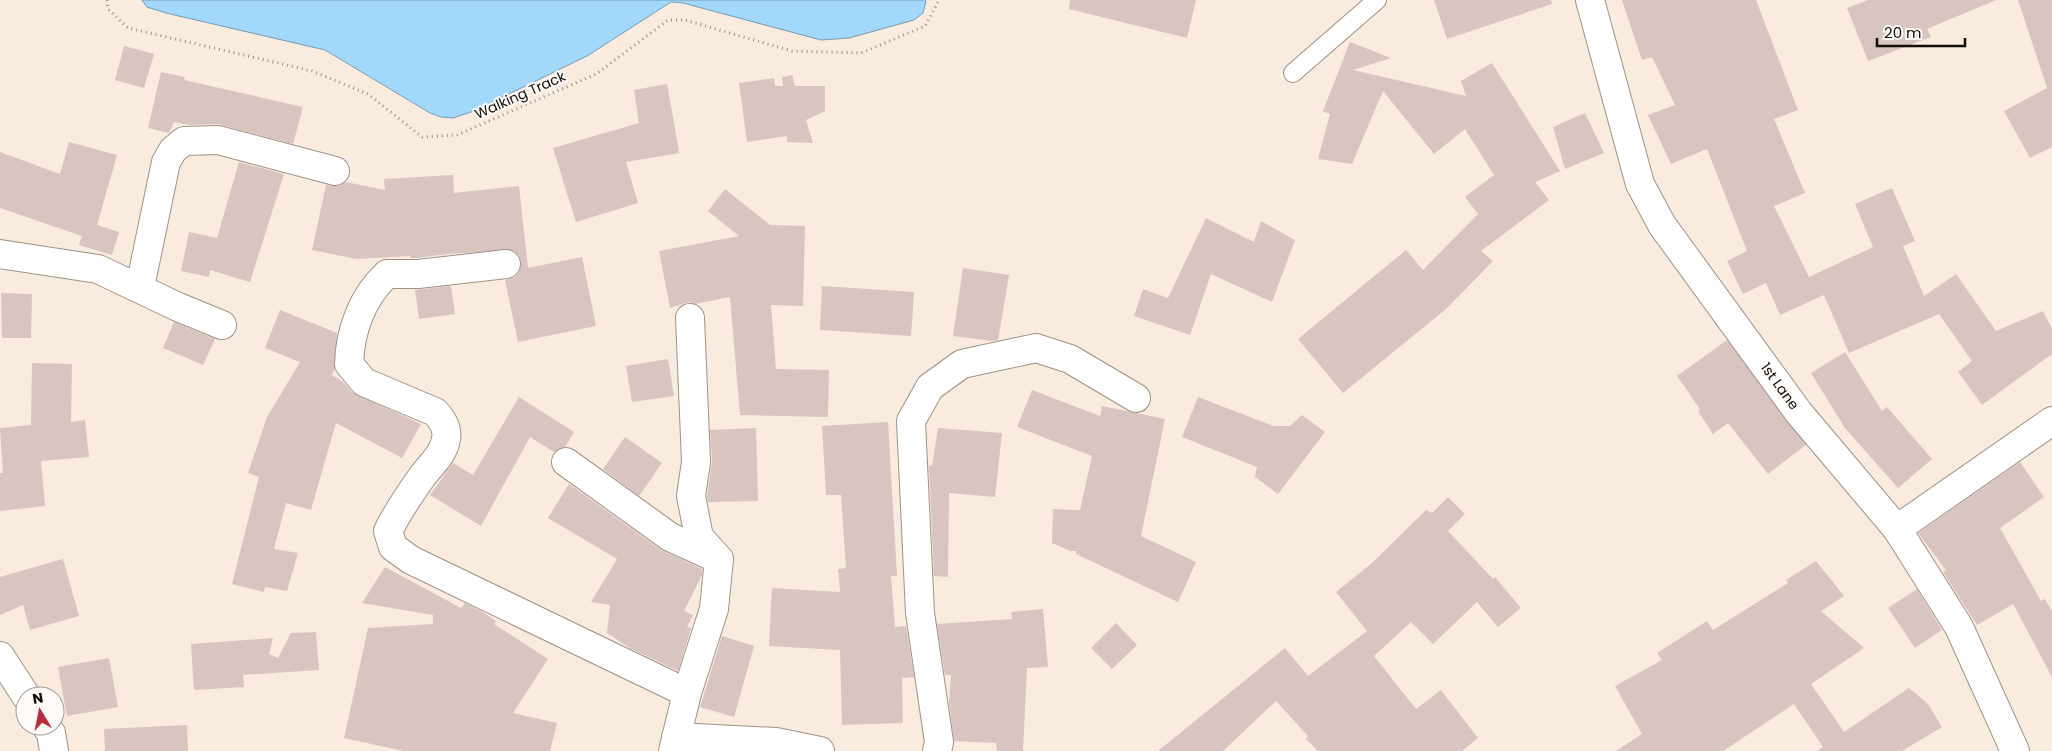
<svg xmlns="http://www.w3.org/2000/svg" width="2052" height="751" font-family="Poppins,sans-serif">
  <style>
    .water { fill: #a1d8fb; stroke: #769bb2 }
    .building { fill: #d8c4c1 }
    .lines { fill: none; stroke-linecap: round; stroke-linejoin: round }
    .lane-casing { stroke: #9f9286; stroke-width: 20 }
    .street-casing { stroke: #9f9286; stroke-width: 30 }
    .path { stroke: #9a9087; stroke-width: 3; stroke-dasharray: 1 4; stroke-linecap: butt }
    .lane { stroke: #fff; stroke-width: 18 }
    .street { stroke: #fff; stroke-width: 28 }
    .labels { text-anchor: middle; stroke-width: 4; stroke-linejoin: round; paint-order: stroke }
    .street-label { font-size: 14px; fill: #110d09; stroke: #fdfaf7 }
  </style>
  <rect width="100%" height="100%" fill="#f9ebde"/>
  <polygon class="water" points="142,0 925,0 926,1 923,13 914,20 849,38 821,40 683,3 671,2 587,56 474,111 453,118 441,117 430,113 325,50 166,13 147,7"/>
  <g class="building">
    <polygon points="1070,0 1196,0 1187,38 1069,9"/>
    <polygon points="1434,0 1551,0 1552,4 1447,39"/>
    <polygon points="1622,0 1756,0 1798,110 1774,119 1805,193 1774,206 1809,277 1873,247 1855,204 1892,188 1915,241 1903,246 1924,296 1956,274 1996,331 2043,311 2052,329 2052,354 1982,405 1958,372 1972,361 1939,314 1849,353 1824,295 1780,315 1766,283 1743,294 1727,261 1747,251 1707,149 1671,164 1648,115 1675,105 1652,57 1642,60"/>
    <polygon points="1868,0 1996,0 1927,29 1931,37 1868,61 1847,8"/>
    <polygon points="2018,0 2052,0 2052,147 2030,158 2004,111 2047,88"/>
    <polygon points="1350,42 1391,58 1353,70 1466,96 1461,81 1492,63 1560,171 1535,182 1549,200 1481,251 1493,261 1446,309 1343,393 1298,339 1406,250 1423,270 1478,214 1465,197 1494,175 1465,129 1434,154 1383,91 1352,164 1318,159 1330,114 1323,111"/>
    <polygon points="124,46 154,54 144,88 115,80"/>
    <polygon points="161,72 185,77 184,80 303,107 293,144 218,124 189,125 174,122 169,133 148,128"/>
    <polygon points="792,75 795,86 825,86 825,111 806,120 813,143 787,142 787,136 747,142 739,83 774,78 775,86 783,86 782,77"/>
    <polygon points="667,84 679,151 677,151 680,153 626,162 638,203 576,222 553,148 639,123 634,90"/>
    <polygon points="1585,113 1604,153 1565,169 1553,127"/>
    <polygon points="69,142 117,155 97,225 119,232 112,255 79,245 82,236 0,208 0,152 60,174"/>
    <polygon points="239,162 284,174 250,282 210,270 209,277 181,271 189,232 217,238"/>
    <polygon points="453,175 454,193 519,186 528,268 582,257 596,326 518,342 505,280 515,277 520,270 521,262 519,255 512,250 447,254 417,258 411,258 410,256 356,259 312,250 326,185 339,186 346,182 385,190 384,179"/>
    <polygon points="725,189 770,225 805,226 803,306 771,305 776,369 829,370 828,417 740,415 730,297 695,304 689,302 670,308 659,251 739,236 708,211"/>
    <polygon points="1206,218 1254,242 1261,221 1295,240 1272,302 1211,274 1190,335 1134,316 1143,289 1168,298"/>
    <polygon points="963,268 1009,275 998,340 992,341 953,336"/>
    <polygon points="451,286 455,314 419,319 415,290"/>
    <polygon points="822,286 914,292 911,336 820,330"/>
    <polygon points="1,293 32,294 31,338 2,338"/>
    <polygon points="280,310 337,333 335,368 332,375 343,382 352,392 421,424 402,458 336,423 311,510 286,503 274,549 298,553 287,591 265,587 264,592 232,584 259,477 248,473 267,417 300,362 265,348"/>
    <polygon points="174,322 215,339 203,365 163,348"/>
    <polygon points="1727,340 1806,445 1768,474 1728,423 1713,434 1698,411 1700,409 1677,376"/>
    <polygon points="1845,352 1882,411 1887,407 1932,459 1898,488 1845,428 1811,373"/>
    <polygon points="668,359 674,396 632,402 626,366"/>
    <polygon points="32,363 72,364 71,422 85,420 89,457 41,461 45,506 0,511 0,473 3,473 0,428 31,425"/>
    <polygon points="1032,390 1100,416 1102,406 1165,419 1141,536 1196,562 1178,602 1076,554 1076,551 1070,551 1052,543 1053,509 1080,510 1092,456 1017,427"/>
    <polygon points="519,397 574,432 565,447 554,452 530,437 481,526 430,495 453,463 473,475"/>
    <polygon points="1198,397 1273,426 1290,426 1302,415 1325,432 1278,494 1255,477 1257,467 1182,437"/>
    <polygon points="888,422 897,576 891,576 895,627 906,626 914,677 902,678 903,723 842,725 840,650 769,646 772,588 840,592 838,569 846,568 841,495 826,495 822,426"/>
    <polygon points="756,428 758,501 708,502 707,496 712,462 710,430"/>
    <polygon points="938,428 1002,433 995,497 949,493 948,577 934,576 929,465 932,466"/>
    <polygon points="625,437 662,463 639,496 603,469"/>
    <polygon points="2020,462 2044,497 2000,528 2041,601 2045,599 2052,612 2052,677 2013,604 1977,625 1943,572 1946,570 1918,533"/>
    <polygon points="569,484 661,550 702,569 702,575 684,611 693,615 687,627 691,628 678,671 630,648 607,633 610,605 591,602 617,559 548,518"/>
    <polygon points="1448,497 1465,514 1448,531 1493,579 1495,577 1521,608 1498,627 1477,602 1433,644 1411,622 1374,656 1416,709 1441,690 1478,738 1462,751 1318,751 1306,739 1308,736 1276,701 1223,751 1158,751 1285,648 1308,676 1367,631 1336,592 1372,563 1426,510 1432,513"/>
    <polygon points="63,559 79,616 30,630 23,605 0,615 0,577"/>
    <polygon points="1816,561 1844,596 1821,611 1864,648 1811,684 1844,732 1909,688 1928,704 1942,727 1902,751 1817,751 1823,747 1794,704 1723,751 1616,751 1642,734 1615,686 1662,660 1657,653 1707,621 1713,630 1788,583 1786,580"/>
    <polygon points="385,567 461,608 465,603 483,612 496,621 494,624 548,659 513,713 557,723 550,751 404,751 344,738 368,628 433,624 433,615 362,603"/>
    <polygon points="1917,589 1942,630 1915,648 1888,608"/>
    <polygon points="1043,609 1048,667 1027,668 1023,751 997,751 996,743 954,741 949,703 951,675 945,675 937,624 1012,619 1011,612"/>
    <polygon points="1116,623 1137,645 1112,669 1091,648"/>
    <polygon points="316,632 319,670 243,675 244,687 194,690 191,644 273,638 269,654 278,658 291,633"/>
    <polygon points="722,636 754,646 734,717 700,707"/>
    <polygon points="109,658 118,707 67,716 58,667"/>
    <polygon points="187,725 188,751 105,751 104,729"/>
  </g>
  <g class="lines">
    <defs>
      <polyline id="lane" points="1293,73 1377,0"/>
      <g id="street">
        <polyline points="1590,0 1640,184 1662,225 1799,413 1897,529 1959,627 2015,751"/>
        <polyline points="0,254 98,269 178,307 222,325"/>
        <path d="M506,264L418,274H387C362,297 350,331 349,364L364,382L435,412C442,419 448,429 446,439C443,456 430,465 421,478C409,495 397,513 388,531L393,547L411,560L687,693"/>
        <polyline points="140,287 166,162 173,150 184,141 218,140 335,171"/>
        <polyline points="566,462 670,537 714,557"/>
        <polyline points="1897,529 2052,421"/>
        <polyline points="0,656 26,696"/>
        <polyline points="46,726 51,733 54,751"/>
        <polyline points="676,737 776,742 820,751"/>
        <polyline points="673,751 687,693 714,609 719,559 699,537 691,496 696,462 690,318"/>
        <polyline points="937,751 939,742 920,613 911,421 930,387 962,364 1036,348 1070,359 1136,398"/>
      </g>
    </defs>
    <use href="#lane" class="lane-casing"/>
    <use href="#street" class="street-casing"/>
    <polyline class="path" points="107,0 108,9 128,28 312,71 368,94 422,137 457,135 596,74 668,20 685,20 792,51 861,53 925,26 939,0"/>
    <use href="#lane" class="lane"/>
    <use href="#street" class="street"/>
  </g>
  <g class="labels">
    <g class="street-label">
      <text transform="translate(520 95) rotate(-24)" y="5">Walking Track</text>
      <text transform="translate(1780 386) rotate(54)" y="5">1st Lane</text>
    </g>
  </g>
  <g transform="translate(40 711) rotate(350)"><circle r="24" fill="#fdfaf7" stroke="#9f9b98"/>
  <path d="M0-4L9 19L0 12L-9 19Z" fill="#bc2b3d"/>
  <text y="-8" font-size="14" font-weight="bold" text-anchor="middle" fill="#110d09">N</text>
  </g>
  <path d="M1877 38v8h88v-8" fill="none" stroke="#110d09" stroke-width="2.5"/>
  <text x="1884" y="38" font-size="15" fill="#110d09" stroke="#fdfaf7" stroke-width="4" paint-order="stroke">20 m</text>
</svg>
